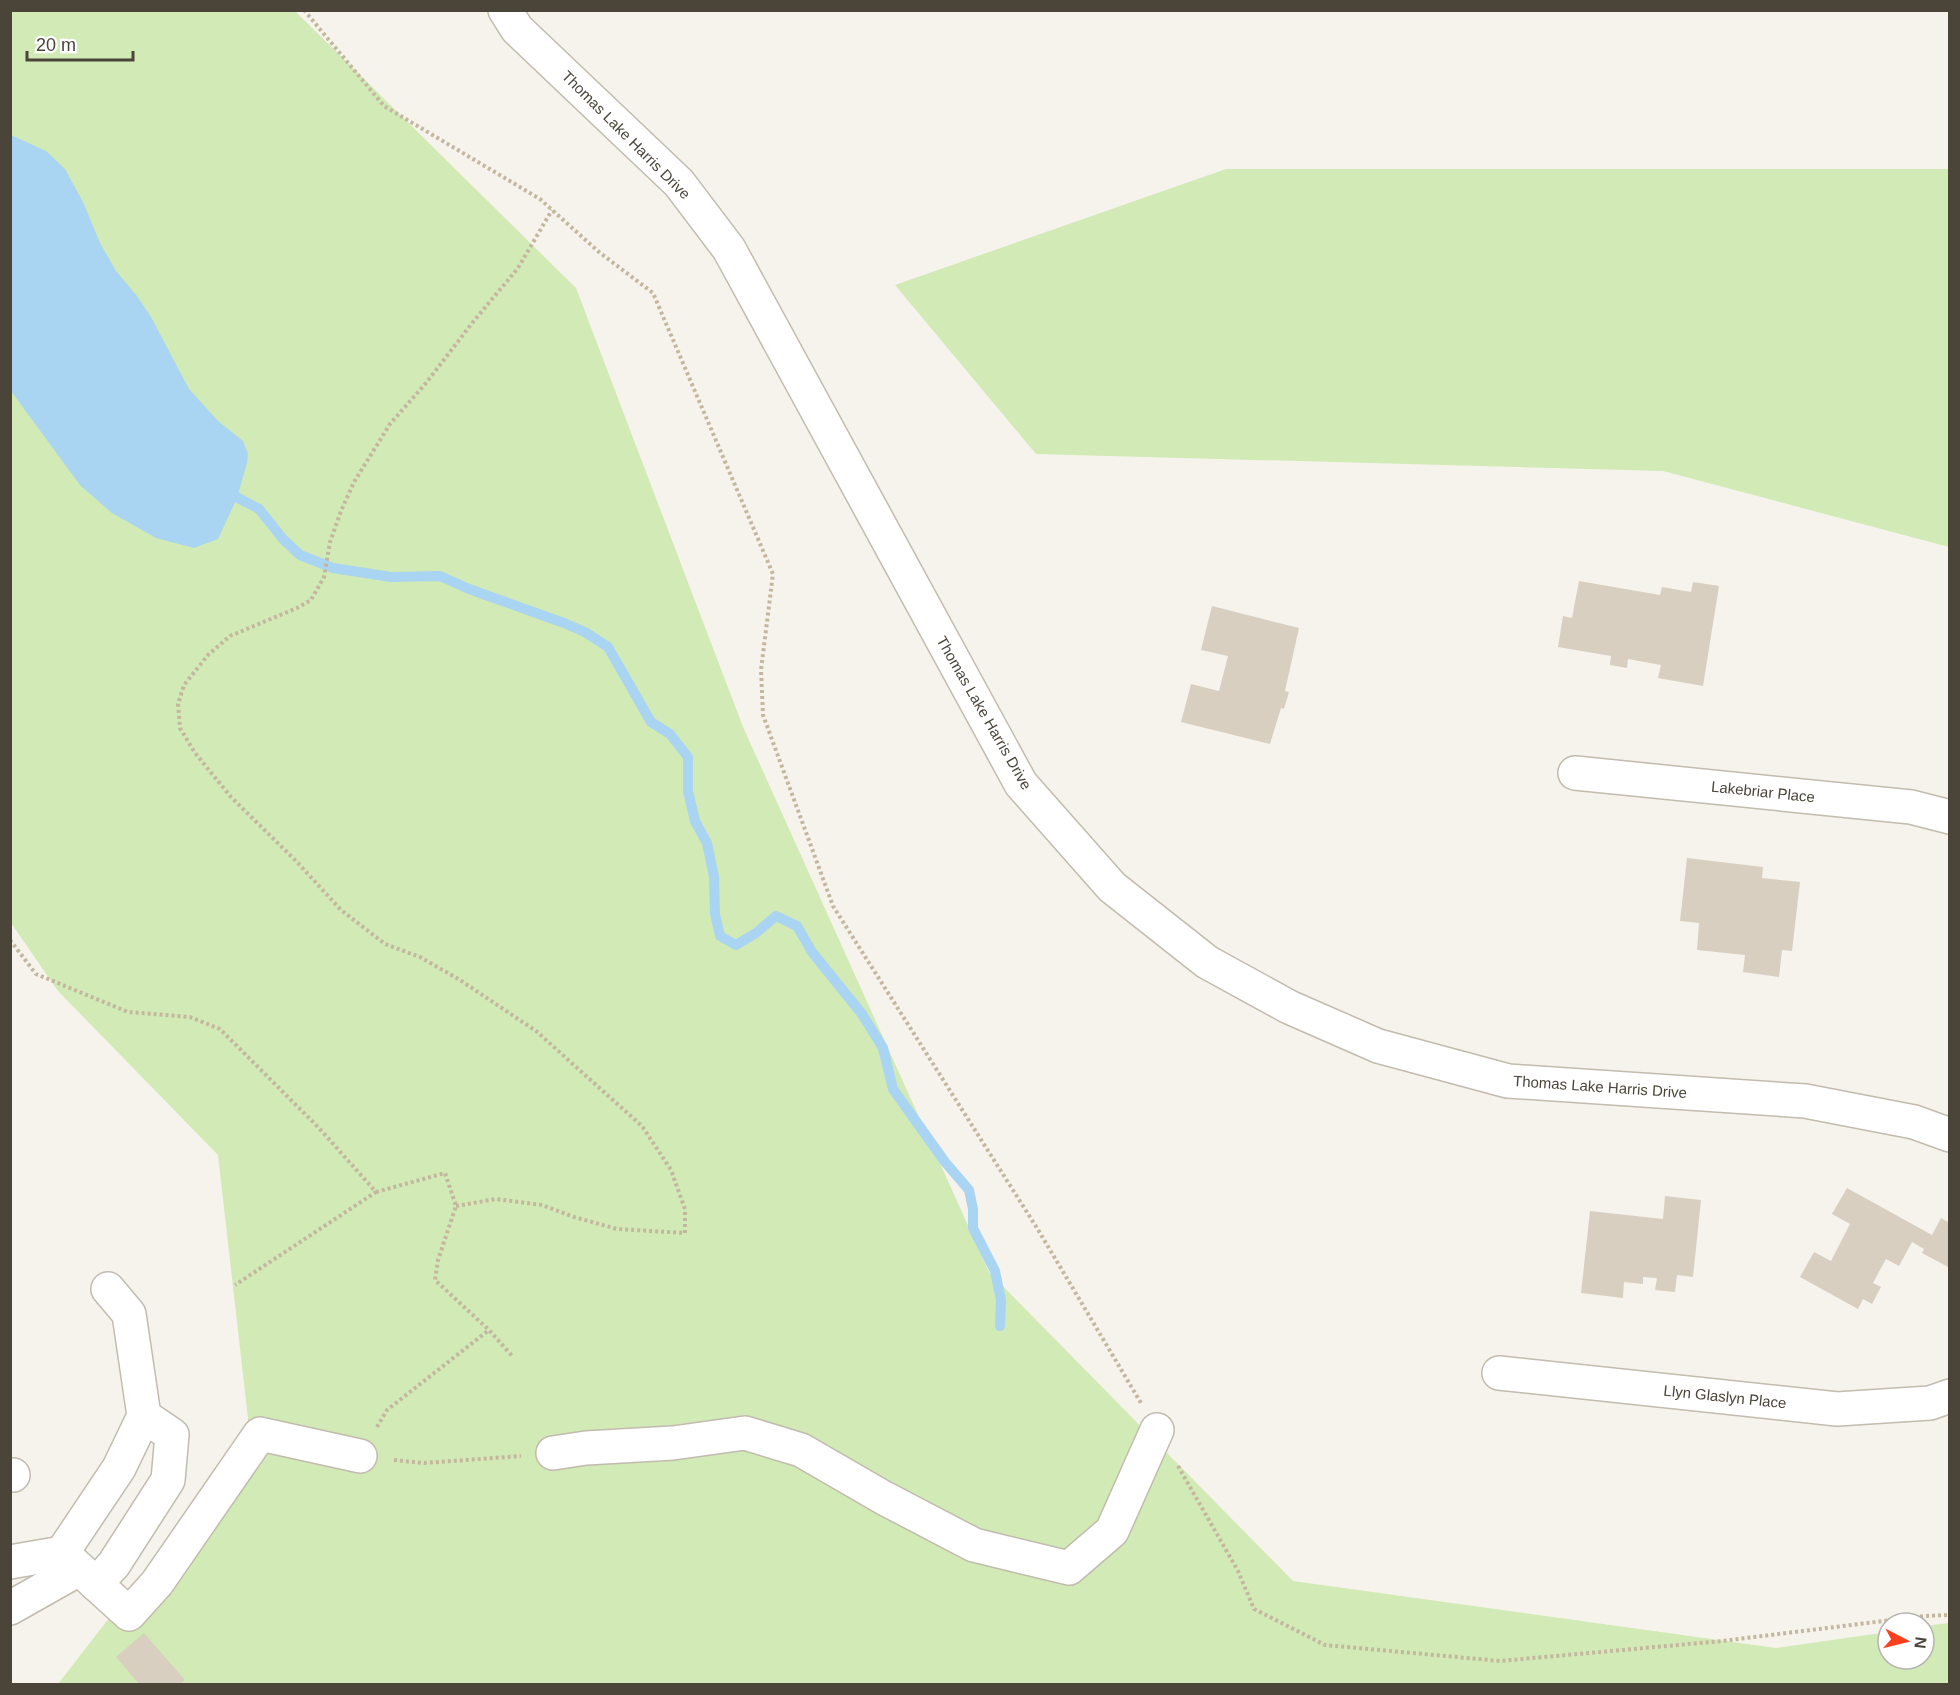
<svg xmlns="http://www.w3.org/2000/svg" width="1960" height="1695" font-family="Arial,sans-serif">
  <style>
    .green { fill: #d2eab5 }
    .water { fill: #a9d4f2 }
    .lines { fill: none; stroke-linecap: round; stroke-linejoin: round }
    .stream { stroke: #a9d4f2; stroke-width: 10 }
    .building { fill: #d8cfc1 }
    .minor-casing { stroke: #c2bbae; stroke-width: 36 }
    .path { stroke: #c4b79f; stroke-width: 4; stroke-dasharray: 3 3; stroke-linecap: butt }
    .minor { stroke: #fff; stroke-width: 33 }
    .labels { text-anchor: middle; stroke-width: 5; stroke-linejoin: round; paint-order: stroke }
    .street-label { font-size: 15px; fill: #4b4439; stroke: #fff }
  </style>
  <rect width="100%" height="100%" fill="#f6f3ec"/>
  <g class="green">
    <polygon points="10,11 295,11 576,288 743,727 989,1272 1293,1581 1776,1648 1888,1632 1888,1659 1924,1659 1924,1626 1949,1623 1949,1684 58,1684 250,1436 218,1155 58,991 11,923"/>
    <polygon points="1226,169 1949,169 1949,547 1663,471 1036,454 895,285"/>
  </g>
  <polygon class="water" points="11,135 46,151 65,169 83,202 100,243 116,271 137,296 151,317 189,389 218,421 243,441 248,454 247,463 237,498 218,539 194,548 156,538 112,513 80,485 11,391"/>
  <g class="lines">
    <polyline class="stream" points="227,492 259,509 283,539 300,555 333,568 391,577 440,576 469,589 564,623 585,632 608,647 651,722 670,734 688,757 688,791 695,821 707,843 714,877 715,914 720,936 736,945 756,933 776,916 797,926 812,952 862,1014 883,1048 893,1089 945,1162 969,1190 973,1209 973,1228 995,1271 1001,1300 1000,1326"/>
  </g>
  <g class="building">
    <polygon points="1579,581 1660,595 1662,587 1691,592 1693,582 1719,586 1703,686 1658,678 1661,665 1628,659 1627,668 1610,665 1611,656 1558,647 1563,616 1572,618"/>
    <polygon points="1212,606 1299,628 1285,691 1289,692 1284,709 1281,708 1270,744 1181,722 1191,684 1219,691 1228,656 1201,650"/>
    <polygon points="1687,858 1763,867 1762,878 1800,882 1792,951 1782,950 1779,977 1743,972 1745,955 1697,950 1699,923 1680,921"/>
    <polygon points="1847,1188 1932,1235 1941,1218 1950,1223 1950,1268 1922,1253 1924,1249 1912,1242 1899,1266 1886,1259 1873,1283 1881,1287 1872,1304 1863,1299 1858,1309 1800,1277 1814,1252 1831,1261 1850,1224 1832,1214"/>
    <polygon points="1665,1196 1701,1200 1693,1277 1677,1275 1675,1292 1655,1290 1657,1278 1643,1277 1643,1284 1624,1282 1623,1298 1581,1293 1590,1211 1663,1219"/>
    <polygon points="144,1633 185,1680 180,1684 139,1684 116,1657"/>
  </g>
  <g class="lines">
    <defs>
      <g id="minor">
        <polyline points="505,10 517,29 679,183 729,249 1021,784 1112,887 1207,962 1289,1007 1378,1046 1508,1081 1805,1101 1914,1122 1950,1135"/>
        <polyline points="1575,773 1911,807 1950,817"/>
        <polyline points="1499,1373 1837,1409 1930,1403 1950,1396"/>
        <polyline points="553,1453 586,1448 673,1443 745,1433 801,1450 884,1498 974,1545 1069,1568 1112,1531 1157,1430"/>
        <polyline points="10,1475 13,1475"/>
        <polyline points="62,1553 119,1468 144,1416 129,1314 108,1289"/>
        <polyline points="10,1562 62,1553 129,1614 157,1583 260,1434 360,1456"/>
        <polyline points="96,1584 114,1564 168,1480 172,1435 144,1416"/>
        <polyline points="10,1608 79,1569"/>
      </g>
    </defs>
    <use href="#minor" class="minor-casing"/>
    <g class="path">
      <polyline points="304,10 384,106 540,199 599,252 653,293 773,574 761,670 763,715 833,906 1037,1228 1141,1403"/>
      <polyline points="10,940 36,974 128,1012 190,1017 220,1029 319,1128 376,1192 235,1285"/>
      <polyline points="376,1192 445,1173 456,1206 438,1260 435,1280 489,1330 513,1357"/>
      <polyline points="456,1206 496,1199 542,1205 574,1217 617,1229 685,1233 685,1209 671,1170 642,1126 536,1031 460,980 420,957 385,944 341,910 296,861 231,797 195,753 180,728 178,704 184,685 208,655 230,636 297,608 311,600 324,577 330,542 341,511 354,482 390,424 426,383 473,322 518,268 552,210"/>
      <polyline points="377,1427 387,1410 489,1330"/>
      <polyline points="394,1460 424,1463 521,1456"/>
      <polyline points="1178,1466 1238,1571 1254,1609 1325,1645 1500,1661 1722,1641 1924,1616 1950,1615"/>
    </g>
    <use href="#minor" class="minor"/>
  </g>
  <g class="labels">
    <g class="street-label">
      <text transform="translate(626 135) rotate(45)" y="5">Thomas Lake Harris Drive</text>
      <text transform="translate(984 713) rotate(60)" y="5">Thomas Lake Harris Drive</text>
      <text transform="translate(1763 792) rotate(6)" y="5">Lakebriar Place</text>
      <text transform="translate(1600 1087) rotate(4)" y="5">Thomas Lake Harris Drive</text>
      <text transform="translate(1725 1397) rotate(6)" y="5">Llyn Glaslyn Place</text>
    </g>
  </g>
  <rect width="1960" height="1695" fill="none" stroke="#4b4439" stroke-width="24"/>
  <g transform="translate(1906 1641) rotate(97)"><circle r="28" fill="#ffffff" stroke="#b7b4b0" stroke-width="1.5"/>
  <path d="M0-4.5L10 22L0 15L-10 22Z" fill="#fc3f1d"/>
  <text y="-9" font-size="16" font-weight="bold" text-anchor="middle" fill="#4b4439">N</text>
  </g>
  <path d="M27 51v9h106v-9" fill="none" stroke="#4b4439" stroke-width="3"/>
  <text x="36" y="51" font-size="18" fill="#4b4439" stroke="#ffffff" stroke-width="4.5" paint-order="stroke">20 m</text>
</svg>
